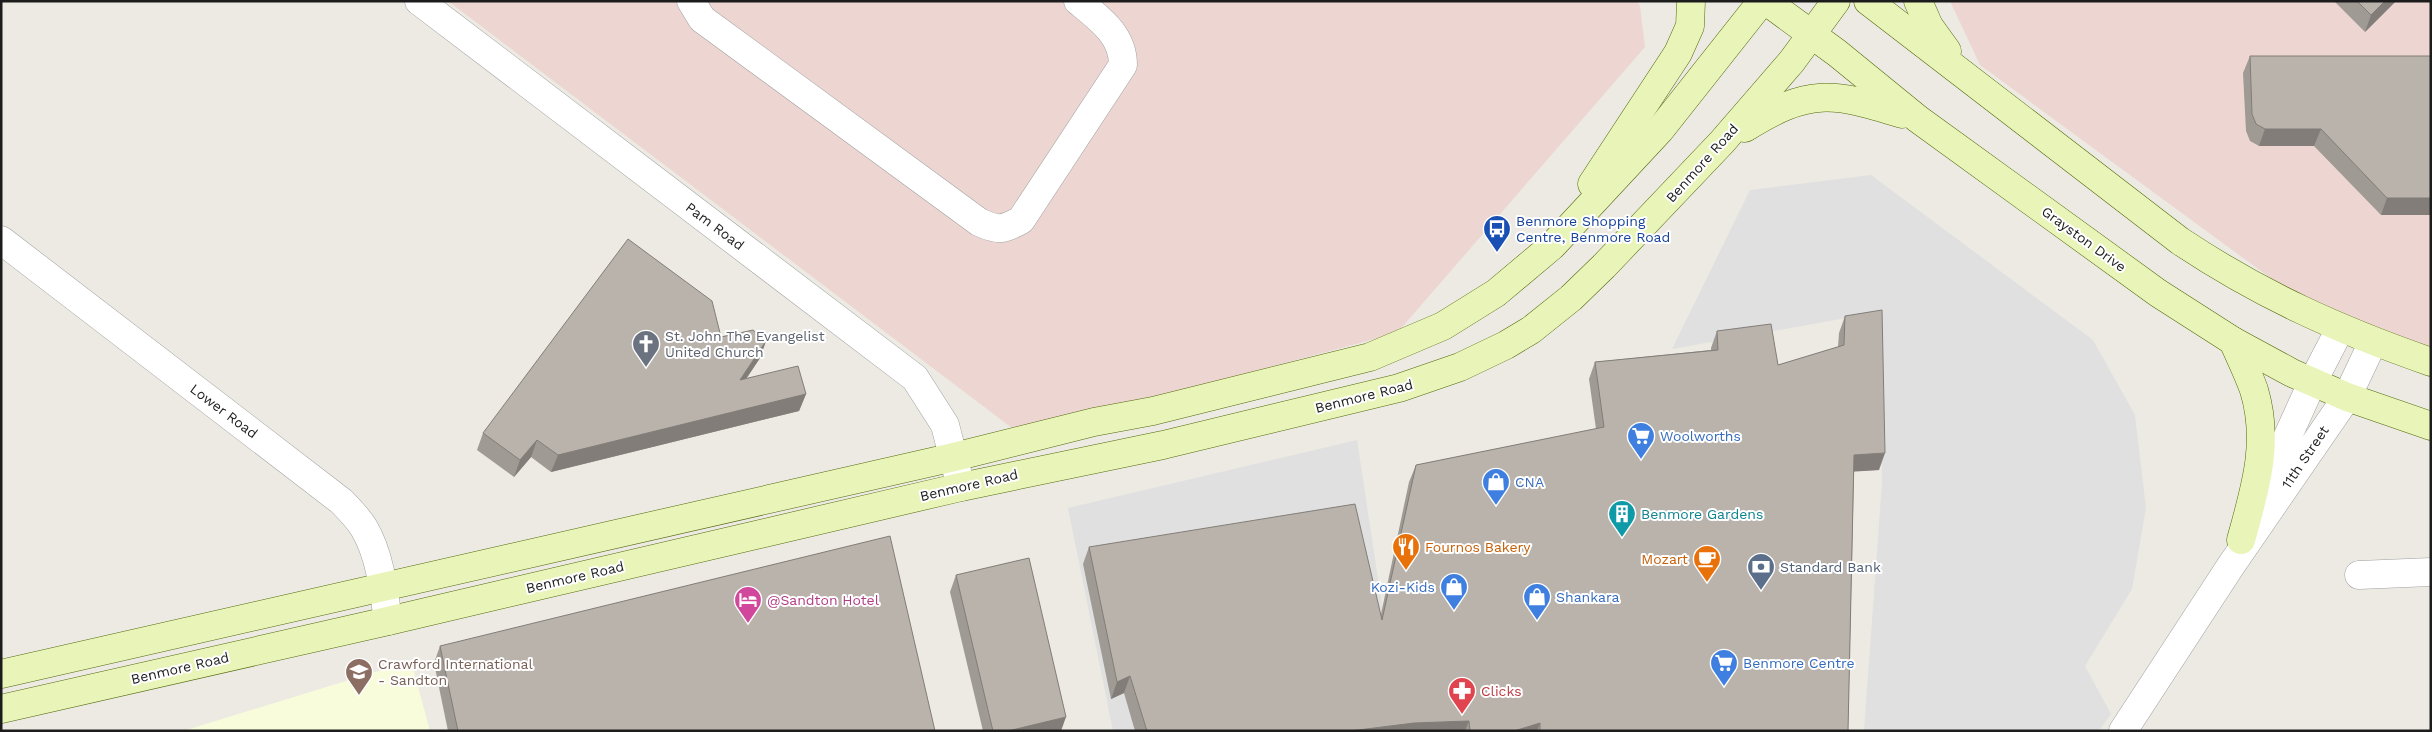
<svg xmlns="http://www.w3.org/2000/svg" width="2432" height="732" font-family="'Work Sans',sans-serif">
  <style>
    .commercial { fill: #edd6d2 }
    .education { fill: #f8fcdb }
    .parking { fill: #e0e0e0 }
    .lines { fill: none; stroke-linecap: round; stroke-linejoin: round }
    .street-casing { stroke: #a0a0a0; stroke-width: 29 }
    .secondary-casing { stroke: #53690c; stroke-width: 29 }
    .street { stroke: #fff; stroke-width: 28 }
    .secondary { stroke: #e9f4b8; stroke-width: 28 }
    .wall { fill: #9f9a94 }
    .shaded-wall { fill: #827d78 }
    .building { fill: #b9b3ac; stroke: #827d78 }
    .labels { text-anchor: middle; stroke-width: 4; stroke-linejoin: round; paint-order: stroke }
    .street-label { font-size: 14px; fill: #1c1c1c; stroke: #fff }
    .transit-label { font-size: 14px; fill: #164399; stroke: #fff; text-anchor: start }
    .worship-label { font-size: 14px; fill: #5b616d; stroke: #fff; text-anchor: start }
    .shop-label { font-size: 14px; fill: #366cbe; stroke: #fff; text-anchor: start }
    .culture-label { font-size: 14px; fill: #0d838f; stroke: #fff; text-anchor: start }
    .food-label { font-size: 14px; fill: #c56008; stroke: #fff; text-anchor: start }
    .service-label { font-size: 14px; fill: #4e5e75; stroke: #fff; text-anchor: start }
    .hotel-label { font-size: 14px; fill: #b23c85; stroke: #fff; text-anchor: start }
    .education-label { font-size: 14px; fill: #785e54; stroke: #fff; text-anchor: start }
    .health-label { font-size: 14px; fill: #be3a42; stroke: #fff; text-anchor: start }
  </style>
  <rect width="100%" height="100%" fill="#eceae2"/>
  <g class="commercial">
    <polygon points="448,1 1637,1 1640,6 1645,47 1397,333 1020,434"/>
    <polygon points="1950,1 2431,1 2431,360 2370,351 1980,65"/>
  </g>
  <polygon class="education" points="411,661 430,731 183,731"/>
  <g class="parking">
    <polygon points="1871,175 2093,340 2135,415 2146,508 2132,589 2085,666 2111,714 2099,731 1864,731 1882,482 1880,312 1672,349 1750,190"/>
    <polygon points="1357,440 1401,731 1113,731 1068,508"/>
  </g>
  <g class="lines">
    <defs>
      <g id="street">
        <polyline points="419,1 915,378 945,425 961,487"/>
        <path d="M691,1L702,19L979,222C998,231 1003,230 1021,220L1123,65C1123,35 1100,19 1078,1"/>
        <path d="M1,240L341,501C349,509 358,518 364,528C380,555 384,591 388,621"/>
        <polyline points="2256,506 2312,383 2340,329"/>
        <polyline points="2359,575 2431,572"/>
        <polyline points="2123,731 2230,567 2347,397 2373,342"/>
      </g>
      <g id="secondary">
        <polyline points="1766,1 1837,53 1918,119 2158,293 2233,341 2292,373 2347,397 2431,426"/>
        <path d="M1868,1L2180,241C2261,295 2339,330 2431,362"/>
        <polyline points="1918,1 1929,26 1947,51"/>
        <path d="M1745,128C1809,88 1832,92 1902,114"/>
        <polyline points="1592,184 1678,53 1690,26 1691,1"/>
        <path d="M2233,341C2240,357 2248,373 2254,390C2270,443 2255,489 2241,540"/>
        <polyline points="1,674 954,457 1094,422 1153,411 1370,357 1443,326 1496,293 1552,246 1660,130 1762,1"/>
        <polyline points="1,709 388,621 961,487 1163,445 1399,388 1460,367 1506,345 1531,330 1571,298 1604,266 1722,142 1792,61 1836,1"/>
      </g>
    </defs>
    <use href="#street" class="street-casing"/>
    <use href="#secondary" class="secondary-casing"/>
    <use href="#street" class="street"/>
    <use href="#secondary" class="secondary"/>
  </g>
  <g class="wall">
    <polygon points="2334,1 2396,1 2365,32"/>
    <polygon points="2250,56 2431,56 2431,215 2381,215 2314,146 2259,146 2250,141 2246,131 2243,73"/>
    <polygon points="1845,316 1879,470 1854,471 1848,731 1135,731 1124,693 1111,699 1083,564 1089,547 1381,614 1409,482 1416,465 1596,429 1589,379 1595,362 1711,350 1711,348 1717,331 1778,365 1838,347 1839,333"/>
    <polygon points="721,337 766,341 760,358 746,379 806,394 799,411 551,472 531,457 514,477 477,450 483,433"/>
    <polygon points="956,575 1061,731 983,731 950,592"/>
    <polygon points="440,646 935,731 448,731 434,663"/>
  </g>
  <g class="shaded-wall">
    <polygon points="2385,1 2396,1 2365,32 2371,15"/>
    <polygon points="2265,129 2321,129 2314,146 2259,146"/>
    <polygon points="2387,198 2431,198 2431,215 2381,215"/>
    <polygon points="766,341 760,358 734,397 740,380"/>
    <polygon points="806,394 799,411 551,472 558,455"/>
    <polygon points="537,440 531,457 514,477 520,460"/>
    <polygon points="1885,453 1879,470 1848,472 1854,455"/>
    <polygon points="1130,676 1124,693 1111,699 1117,682"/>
    <polygon points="1066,717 1061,731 1008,731"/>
    <polygon points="1469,721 1465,731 1350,731 1414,723"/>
    <polygon points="1540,723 1537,731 1514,731"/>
  </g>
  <g class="building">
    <polygon points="2357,1 2385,1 2371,15"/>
    <polygon points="2250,56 2431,56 2431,198 2387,198 2321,129 2265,129 2256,124 2252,114"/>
    <polygon points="628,239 712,301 721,337 753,330 766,341 740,380 798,366 806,394 558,455 537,440 520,460 483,433"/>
    <polygon points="1882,310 1885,453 1854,455 1848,731 1540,731 1540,723 1514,731 1470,731 1469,721 1414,723 1350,731 1147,731 1130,676 1117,682 1089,547 1355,504 1382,620 1416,465 1604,427 1595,362 1718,350 1717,331 1771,324 1778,365 1844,345 1845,316"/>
    <polygon points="890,536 935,731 458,731 440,646"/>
    <polygon points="1029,558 1066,717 1008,731 993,731 956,575"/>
  </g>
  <defs>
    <symbol id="bus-pin" viewBox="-11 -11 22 30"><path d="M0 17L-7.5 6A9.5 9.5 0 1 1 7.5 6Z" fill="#1a4fb4" stroke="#fff"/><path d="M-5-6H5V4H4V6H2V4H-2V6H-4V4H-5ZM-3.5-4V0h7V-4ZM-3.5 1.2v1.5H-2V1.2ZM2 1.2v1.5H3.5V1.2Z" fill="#fff"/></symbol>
    <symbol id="church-pin" viewBox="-11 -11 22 30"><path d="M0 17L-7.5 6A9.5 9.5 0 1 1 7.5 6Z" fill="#6b7280" stroke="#fff"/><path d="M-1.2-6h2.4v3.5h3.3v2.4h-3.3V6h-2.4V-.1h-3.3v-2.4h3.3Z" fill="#fff"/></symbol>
    <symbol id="supermarket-pin" viewBox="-11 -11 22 30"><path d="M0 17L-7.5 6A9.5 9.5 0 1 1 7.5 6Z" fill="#3f7fe0" stroke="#fff"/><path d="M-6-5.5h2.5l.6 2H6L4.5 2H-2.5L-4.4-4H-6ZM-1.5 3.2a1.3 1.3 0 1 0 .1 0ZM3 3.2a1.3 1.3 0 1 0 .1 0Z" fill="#fff"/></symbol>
    <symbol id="shop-pin" viewBox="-11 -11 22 30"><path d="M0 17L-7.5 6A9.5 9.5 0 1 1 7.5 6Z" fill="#3f7fe0" stroke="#fff"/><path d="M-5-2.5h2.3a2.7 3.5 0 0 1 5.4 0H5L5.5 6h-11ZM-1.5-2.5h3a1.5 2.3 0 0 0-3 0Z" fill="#fff"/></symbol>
    <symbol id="building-pin" viewBox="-11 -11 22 30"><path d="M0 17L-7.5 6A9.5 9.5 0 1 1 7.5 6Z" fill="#0f9aa8" stroke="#fff"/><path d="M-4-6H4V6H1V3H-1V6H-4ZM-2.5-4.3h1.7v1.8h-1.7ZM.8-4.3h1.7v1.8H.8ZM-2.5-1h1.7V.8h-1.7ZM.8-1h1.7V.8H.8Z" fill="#fff"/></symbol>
    <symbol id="restaurant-pin" viewBox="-11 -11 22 30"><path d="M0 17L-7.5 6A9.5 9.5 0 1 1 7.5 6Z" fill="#e8710a" stroke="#fff"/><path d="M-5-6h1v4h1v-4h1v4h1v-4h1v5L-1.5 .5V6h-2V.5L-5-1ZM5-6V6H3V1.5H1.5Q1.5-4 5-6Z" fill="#fff"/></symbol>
    <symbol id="cafe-pin" viewBox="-11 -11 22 30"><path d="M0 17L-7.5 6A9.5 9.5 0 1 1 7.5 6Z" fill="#e8710a" stroke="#fff"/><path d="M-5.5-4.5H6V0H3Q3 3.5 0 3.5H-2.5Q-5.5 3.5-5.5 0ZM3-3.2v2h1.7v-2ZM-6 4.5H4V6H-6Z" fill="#fff"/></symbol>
    <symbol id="bank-pin" viewBox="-11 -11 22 30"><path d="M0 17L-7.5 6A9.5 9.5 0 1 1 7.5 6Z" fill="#5c6f8a" stroke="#fff"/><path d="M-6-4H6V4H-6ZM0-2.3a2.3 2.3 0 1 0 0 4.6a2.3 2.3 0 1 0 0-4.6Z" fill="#fff"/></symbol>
    <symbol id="hotel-pin" viewBox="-11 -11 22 30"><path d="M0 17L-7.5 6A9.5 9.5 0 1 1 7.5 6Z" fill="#d1479c" stroke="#fff"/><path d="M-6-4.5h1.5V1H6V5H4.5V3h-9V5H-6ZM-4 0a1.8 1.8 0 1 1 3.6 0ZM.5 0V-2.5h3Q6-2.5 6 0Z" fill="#fff"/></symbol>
    <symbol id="school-pin" viewBox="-11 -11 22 30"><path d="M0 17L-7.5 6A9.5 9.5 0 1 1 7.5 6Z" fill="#8d6e63" stroke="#fff"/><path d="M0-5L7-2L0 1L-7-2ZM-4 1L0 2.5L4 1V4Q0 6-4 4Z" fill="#fff"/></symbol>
    <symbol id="pharmacy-pin" viewBox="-11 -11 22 30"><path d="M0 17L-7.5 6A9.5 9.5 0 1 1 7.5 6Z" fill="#e0444e" stroke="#fff"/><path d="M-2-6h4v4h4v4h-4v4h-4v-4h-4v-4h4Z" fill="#fff"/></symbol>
  </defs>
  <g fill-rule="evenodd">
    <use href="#bus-pin" x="1481" y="213" width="32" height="43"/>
    <use href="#church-pin" x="630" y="328" width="32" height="43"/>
    <use href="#supermarket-pin" x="1625" y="420" width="32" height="43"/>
    <use href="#shop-pin" x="1480" y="466" width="32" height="43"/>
    <use href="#building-pin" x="1606" y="498" width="32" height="43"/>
    <use href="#restaurant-pin" x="1390" y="531" width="32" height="43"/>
    <use href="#cafe-pin" x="1691" y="543" width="32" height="43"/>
    <use href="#bank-pin" x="1745" y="551" width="32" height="43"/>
    <use href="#shop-pin" x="1438" y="571" width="32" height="43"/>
    <use href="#shop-pin" x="1521" y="581" width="32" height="43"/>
    <use href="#hotel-pin" x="732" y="584" width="32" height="43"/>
    <use href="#supermarket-pin" x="1708" y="647" width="32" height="43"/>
    <use href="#school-pin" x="343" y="656" width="32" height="43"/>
    <use href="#pharmacy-pin" x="1446" y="675" width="32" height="43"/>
  </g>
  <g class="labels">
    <g class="street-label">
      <text transform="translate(1702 163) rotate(-48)" y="5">Benmore Road</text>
      <text transform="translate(715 226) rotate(37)" y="5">Pam Road</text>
      <text transform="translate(2084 239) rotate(36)" y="5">Grayston Drive</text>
      <text transform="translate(1364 396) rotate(-14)" y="5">Benmore Road</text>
      <text transform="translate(224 411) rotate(37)" y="5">Lower Road</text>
      <text transform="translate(2305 457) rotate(-56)" y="5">11th Street</text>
      <text transform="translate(969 485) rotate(-13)" y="5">Benmore Road</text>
      <text transform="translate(575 577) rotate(-13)" y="5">Benmore Road</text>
      <text transform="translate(180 668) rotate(-13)" y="5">Benmore Road</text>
    </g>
    <g class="transit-label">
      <text x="1516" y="226">Benmore Shopping<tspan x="1516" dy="16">Centre, Benmore Road</tspan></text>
    </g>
    <g class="worship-label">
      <text x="665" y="341">St. John The Evangelist<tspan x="665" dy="16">United Church</tspan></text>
    </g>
    <g class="shop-label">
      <text x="1660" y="441">Woolworths</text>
      <text x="1515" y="487">CNA</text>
      <text x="1435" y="592" text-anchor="end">Kozi-Kids</text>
      <text x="1556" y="602">Shankara</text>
      <text x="1743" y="668">Benmore Centre</text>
    </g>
    <g class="culture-label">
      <text x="1641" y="519">Benmore Gardens</text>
    </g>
    <g class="food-label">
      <text x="1425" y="552">Fournos Bakery</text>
      <text x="1688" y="564" text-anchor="end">Mozart</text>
    </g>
    <g class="service-label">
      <text x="1780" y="572">Standard Bank</text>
    </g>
    <g class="hotel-label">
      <text x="767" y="605">@Sandton Hotel</text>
    </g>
    <g class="education-label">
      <text x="378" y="669">Crawford International<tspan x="378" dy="16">- Sandton</tspan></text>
    </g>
    <g class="health-label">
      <text x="1481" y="696">Clicks</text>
    </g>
  </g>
  <rect width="2432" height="732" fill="none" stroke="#1c1c1c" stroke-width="5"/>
</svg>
